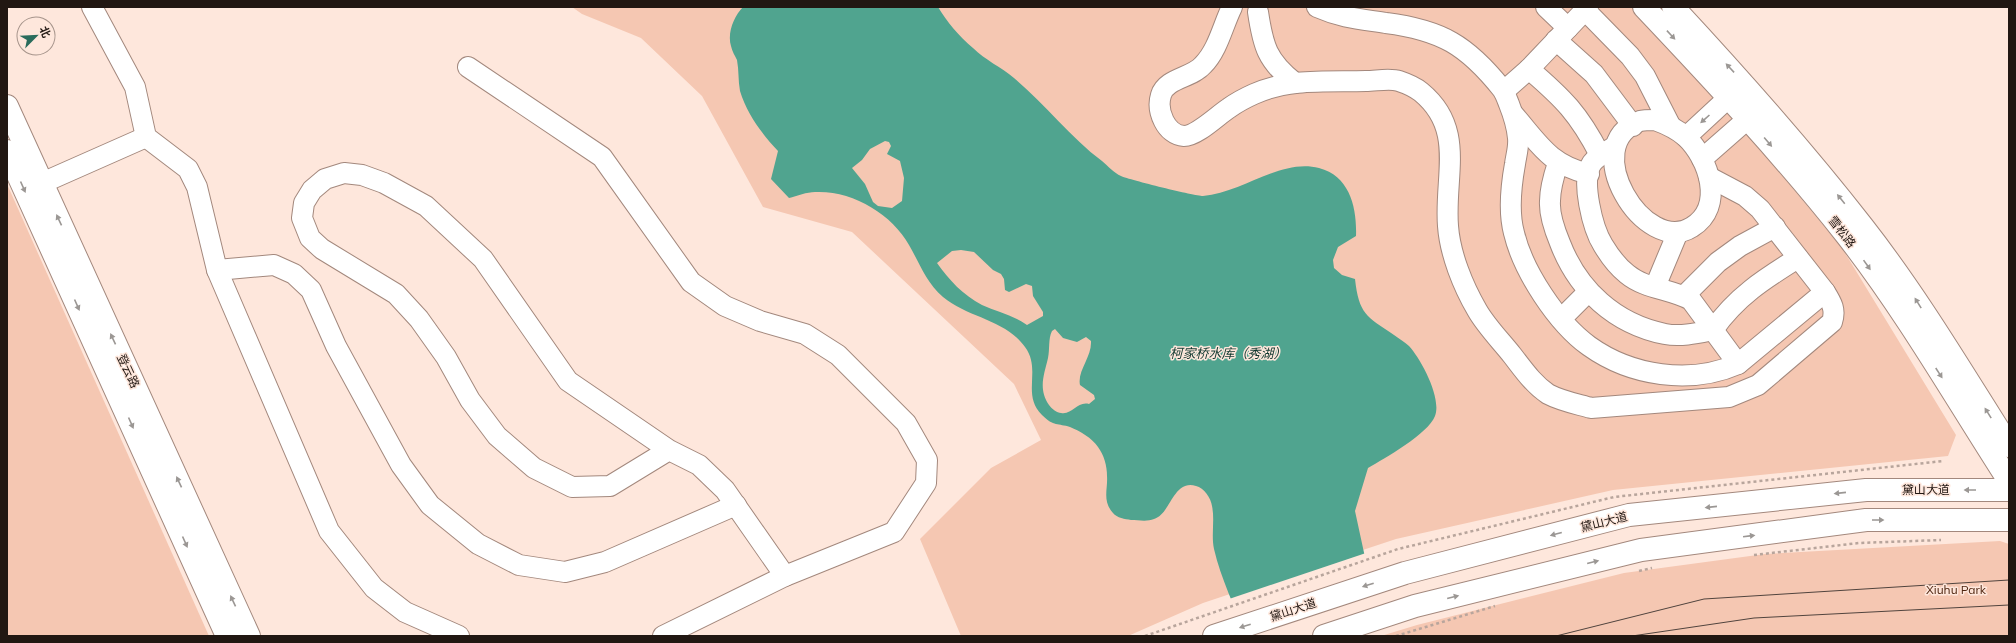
<svg xmlns="http://www.w3.org/2000/svg" width="2016" height="643" font-family="Mulish,'Noto Sans SC',sans-serif">
  <style>
    .green { fill: #f5c7b2 }
    .water { fill: #50a48f; fill-rule: evenodd }
    .pier { fill: #fee7dc }
    .lines { fill: none; stroke-linecap: round; stroke-linejoin: round }
    .minor-casing { stroke: #a3887d; stroke-width: 22 }
    .major-casing { stroke: #a3887d; stroke-width: 24 }
    .path { stroke: #b8a59c; stroke-width: 2.5; stroke-dasharray: 3 3; stroke-linecap: butt }
    .minor { stroke: #fff; stroke-width: 20 }
    .major { stroke: #fff; stroke-width: 22 }
    .tram { stroke: #51443e; stroke-width: 1 }
    .oneway { fill: #9b9794 }
    .labels { text-anchor: middle; stroke-width: 3; stroke-linejoin: round; paint-order: stroke }
    .street-label { font-size: 12px; fill: #211712; stroke: #fee7dc }
    .park-label { font-size: 12px; fill: #4f250f; stroke: #fee7dc }
    .water-label { font-size: 13px; font-style: italic; fill: #113930; stroke: #fee7dc }
  </style>
  <rect width="100%" height="100%" fill="#fee7dc"/>
  <g class="green">
    <polygon points="572,7 1633,7 1731,113 1842,248 1956,435 1948,456 1613,490 1396,539 1203,603 1128,636 961,636 920,539 991,468 1041,440 1014,384 852,232 763,207 702,96 641,38 582,14"/>
    <polygon points="7,184 209,636 7,636"/>
    <polygon points="2000,541 2009,544 2009,636 1381,636 1417,625 1624,573 1765,554"/>
  </g>
  <path class="water" d="M743,7H938C947,22 959,36 973,48C985,60 1001,67 1014,78C1045,104 1070,137 1102,161C1108,166 1114,173 1121,176C1130,180 1195,196 1203,196C1242,193 1281,158 1319,168C1350,176 1357,208 1356,236L1338,247L1333,260L1334,268L1342,275L1355,279C1359,314 1366,316 1394,335C1399,339 1405,342 1409,346C1421,359 1442,398 1435,416C1428,434 1385,458 1368,468L1355,511L1382,636H1246C1235,607 1221,579 1214,549C1211,535 1215,520 1212,506C1211,498 1204,488 1196,486C1173,479 1171,514 1154,519C1147,522 1138,520 1131,520C1125,519 1117,518 1113,513C1102,501 1108,489 1107,476C1107,466 1104,455 1098,447C1092,438 1080,431 1070,427C1058,423 1054,427 1042,415C1021,394 1042,370 1025,347C1005,319 968,318 943,297C926,282 920,264 909,245C892,214 852,190 815,192C807,192 797,196 789,198L771,179L778,151C762,134 747,114 740,91C738,81 739,70 737,60C735,56 732,51 731,46C727,33 734,16 743,7ZM885,141L889,142L891,146L887,154L900,161L904,178L902,201L892,208L878,206L873,202L865,184L852,168L862,160L870,149ZM961,250L974,252L993,270L1001,274L1004,279L1005,290L1009,292L1026,284L1032,286L1033,296L1043,312V316L1027,325C1013,315 997,312 982,305C963,295 949,280 937,263L952,251ZM1055,329L1063,338L1077,342L1086,337L1091,341C1092,357 1077,371 1080,385L1094,395L1095,399L1089,404C1077,401 1073,415 1061,413C1057,413 1052,409 1049,405C1038,389 1044,375 1048,358C1050,349 1048,339 1052,331Z"/>
  <polygon class="pier" points="1366,553 1384,636 1244,636 1229,599"/>
  <g class="lines">
    <defs>
      <g id="minor">
        <polyline points="92,7 135,87 146,137 188,169 197,187 217,270 329,531 374,588 405,612 459,636"/>
        <path d="M1232,7C1223,25 1218,50 1203,65C1192,78 1166,78 1161,95C1156,111 1166,135 1184,136C1197,136 1218,115 1229,108C1236,103 1245,98 1254,94C1289,78 1328,82 1366,81C1376,81 1390,78 1399,81C1405,83 1416,88 1421,92C1466,129 1444,176 1448,226C1450,254 1463,286 1477,310C1486,326 1501,341 1512,355C1523,369 1533,384 1548,394C1561,401 1577,404 1591,408L1729,397L1758,385L1832,322C1836,310 1832,303 1825,292L1760,209L1745,196L1709,177"/>
        <path d="M1317,7C1342,18 1360,19 1386,23C1441,30 1467,45 1502,89C1505,93 1507,99 1509,104C1513,114 1517,127 1518,138C1519,147 1516,156 1515,164C1511,186 1508,211 1514,233C1523,271 1557,323 1589,346C1631,376 1690,385 1738,364L1825,292"/>
        <polyline points="1546,7 1568,28"/>
        <polyline points="1585,10 1630,56 1645,76 1670,125"/>
        <path d="M1258,12C1263,46 1267,61 1295,83"/>
        <polyline points="1556,40 1594,74 1633,126"/>
        <polyline points="468,67 602,157 691,282 725,306 760,321 805,334 838,355 906,423 927,460 926,483 894,532 785,576 663,636"/>
        <path d="M1529,69C1563,98 1579,114 1600,155"/>
        <polyline points="1504,91 1529,69 1588,7"/>
        <path d="M1514,115C1539,144 1550,165 1589,174"/>
        <path d="M1655,120C1666,124 1677,129 1686,137C1709,159 1725,207 1692,227C1645,257 1576,145 1640,121C1644,120 1650,120 1655,120Z"/>
        <polyline points="1686,137 1740,87"/>
        <path d="M1614,147C1606,152 1598,155 1592,163C1580,180 1593,229 1603,245C1609,255 1618,267 1627,274C1645,289 1671,289 1691,300L1738,364"/>
        <polyline points="1702,159 1759,109"/>
        <path d="M1558,163C1554,175 1550,188 1550,201C1549,215 1555,231 1560,243C1578,290 1615,324 1665,334C1681,337 1698,333 1713,330C1736,297 1764,279 1798,258"/>
        <polyline points="42,183 146,137"/>
        <polyline points="217,270 274,265 294,274 311,290 336,346 401,465 430,505 478,544 519,565 565,572 605,562 736,505"/>
        <polyline points="1655,287 1678,232"/>
        <polyline points="1684,296 1718,262 1740,246 1775,227"/>
        <polyline points="1561,319 1588,292"/>
        <polyline points="669,450 610,486 572,487 534,468 497,436 470,400 446,357 419,319 396,294 322,249 310,238 302,218 304,203 312,190 325,179 344,173 362,175 384,183 426,206 483,259 568,381 669,450 699,465 725,490 785,576"/>
      </g>
      <g id="major">
        <path d="M1644,7C1714,81 1784,156 1847,236C1907,313 1956,399 2009,481"/>
        <path d="M1673,7C1739,78 1803,150 1863,227C1917,296 1962,372 2009,446"/>
        <polyline points="7,106 249,636"/>
        <polyline points="7,151 227,636"/>
        <polyline points="1214,636 1405,573 1629,515 1866,490 2009,490"/>
        <polyline points="1324,636 1415,606 1641,550 1866,520 2009,520"/>
      </g>
    </defs>
    <use href="#minor" class="minor-casing"/>
    <use href="#major" class="major-casing"/>
    <g class="path">
      <polyline points="1754,555 1859,543 1941,540"/>
      <polyline points="1639,571 1652,568"/>
      <polyline points="1145,636 1398,549 1614,497 1943,461"/>
      <polyline points="1396,636 1495,606"/>
    </g>
    <use href="#minor" class="minor"/>
    <use href="#major" class="major"/>
    <g class="tram">
      <polyline points="1556,636 1704,599 2009,580"/>
      <polyline points="1632,636 1754,618 2009,605"/>
    </g>
  </g>
  <defs><path id="oneway-solid" d="M-6-.8H1V-3.2L6.5 0L1 3.2V.8H-6Z"/></defs>
  <g class="oneway">
    <use href="#oneway-solid" transform="translate(1671 35) rotate(47)"/>
    <use href="#oneway-solid" transform="translate(1730 68) rotate(-133)"/>
    <use href="#oneway-solid" transform="translate(1705 119) rotate(138)"/>
    <use href="#oneway-solid" transform="translate(1768 142) rotate(50)"/>
    <use href="#oneway-solid" transform="translate(23 187) rotate(66)"/>
    <use href="#oneway-solid" transform="translate(1841 199) rotate(-129)"/>
    <use href="#oneway-solid" transform="translate(59 220) rotate(-115)"/>
    <use href="#oneway-solid" transform="translate(1867 265) rotate(55)"/>
    <use href="#oneway-solid" transform="translate(1918 303) rotate(-122)"/>
    <use href="#oneway-solid" transform="translate(77 305) rotate(66)"/>
    <use href="#oneway-solid" transform="translate(113 339) rotate(-115)"/>
    <use href="#oneway-solid" transform="translate(1939 373) rotate(57)"/>
    <use href="#oneway-solid" transform="translate(1988 413) rotate(-122)"/>
    <use href="#oneway-solid" transform="translate(131 423) rotate(66)"/>
    <use href="#oneway-solid" transform="translate(179 482) rotate(-115)"/>
    <use href="#oneway-solid" transform="translate(1970 490) rotate(-180)"/>
    <use href="#oneway-solid" transform="translate(1840 493) rotate(174)"/>
    <use href="#oneway-solid" transform="translate(1711 507) rotate(174)"/>
    <use href="#oneway-solid" transform="translate(1878 520)"/>
    <use href="#oneway-solid" transform="translate(1556 534) rotate(165)"/>
    <use href="#oneway-solid" transform="translate(1749 536) rotate(-7)"/>
    <use href="#oneway-solid" transform="translate(185 542) rotate(66)"/>
    <use href="#oneway-solid" transform="translate(1593 562) rotate(-14)"/>
    <use href="#oneway-solid" transform="translate(1368 585) rotate(162)"/>
    <use href="#oneway-solid" transform="translate(1453 597) rotate(-14)"/>
    <use href="#oneway-solid" transform="translate(233 601) rotate(-115)"/>
    <use href="#oneway-solid" transform="translate(1245 626) rotate(162)"/>
  </g>
  <g class="labels">
    <g class="street-label">
      <text transform="translate(1842 232) rotate(52)" y="4">雪松路</text>
      <text transform="translate(128 371) rotate(65)" y="4">登云路</text>
      <text x="1926" y="494">黛山大道</text>
      <text transform="translate(1604 522) rotate(-14)" y="4">黛山大道</text>
      <text transform="translate(1293 610) rotate(-18)" y="4">黛山大道</text>
    </g>
    <g class="park-label">
      <text x="1956" y="594">Xiuhu Park</text>
    </g>
    <g class="water-label">
      <text x="1228" y="358">柯家桥水库（秀湖）</text>
    </g>
  </g>
  <rect width="2016" height="643" fill="none" stroke="#211712" stroke-width="16"/>
  <g transform="translate(36 36) rotate(66)"><circle r="19" fill="#fee7dc" stroke="#a6948b"/>
  <path d="M0-3L7 15L0 10L-7 15Z" fill="#2a6c5c"/>
  <text y="-6" font-size="11" font-weight="bold" text-anchor="middle" fill="#211712">北</text>
  </g>
</svg>
